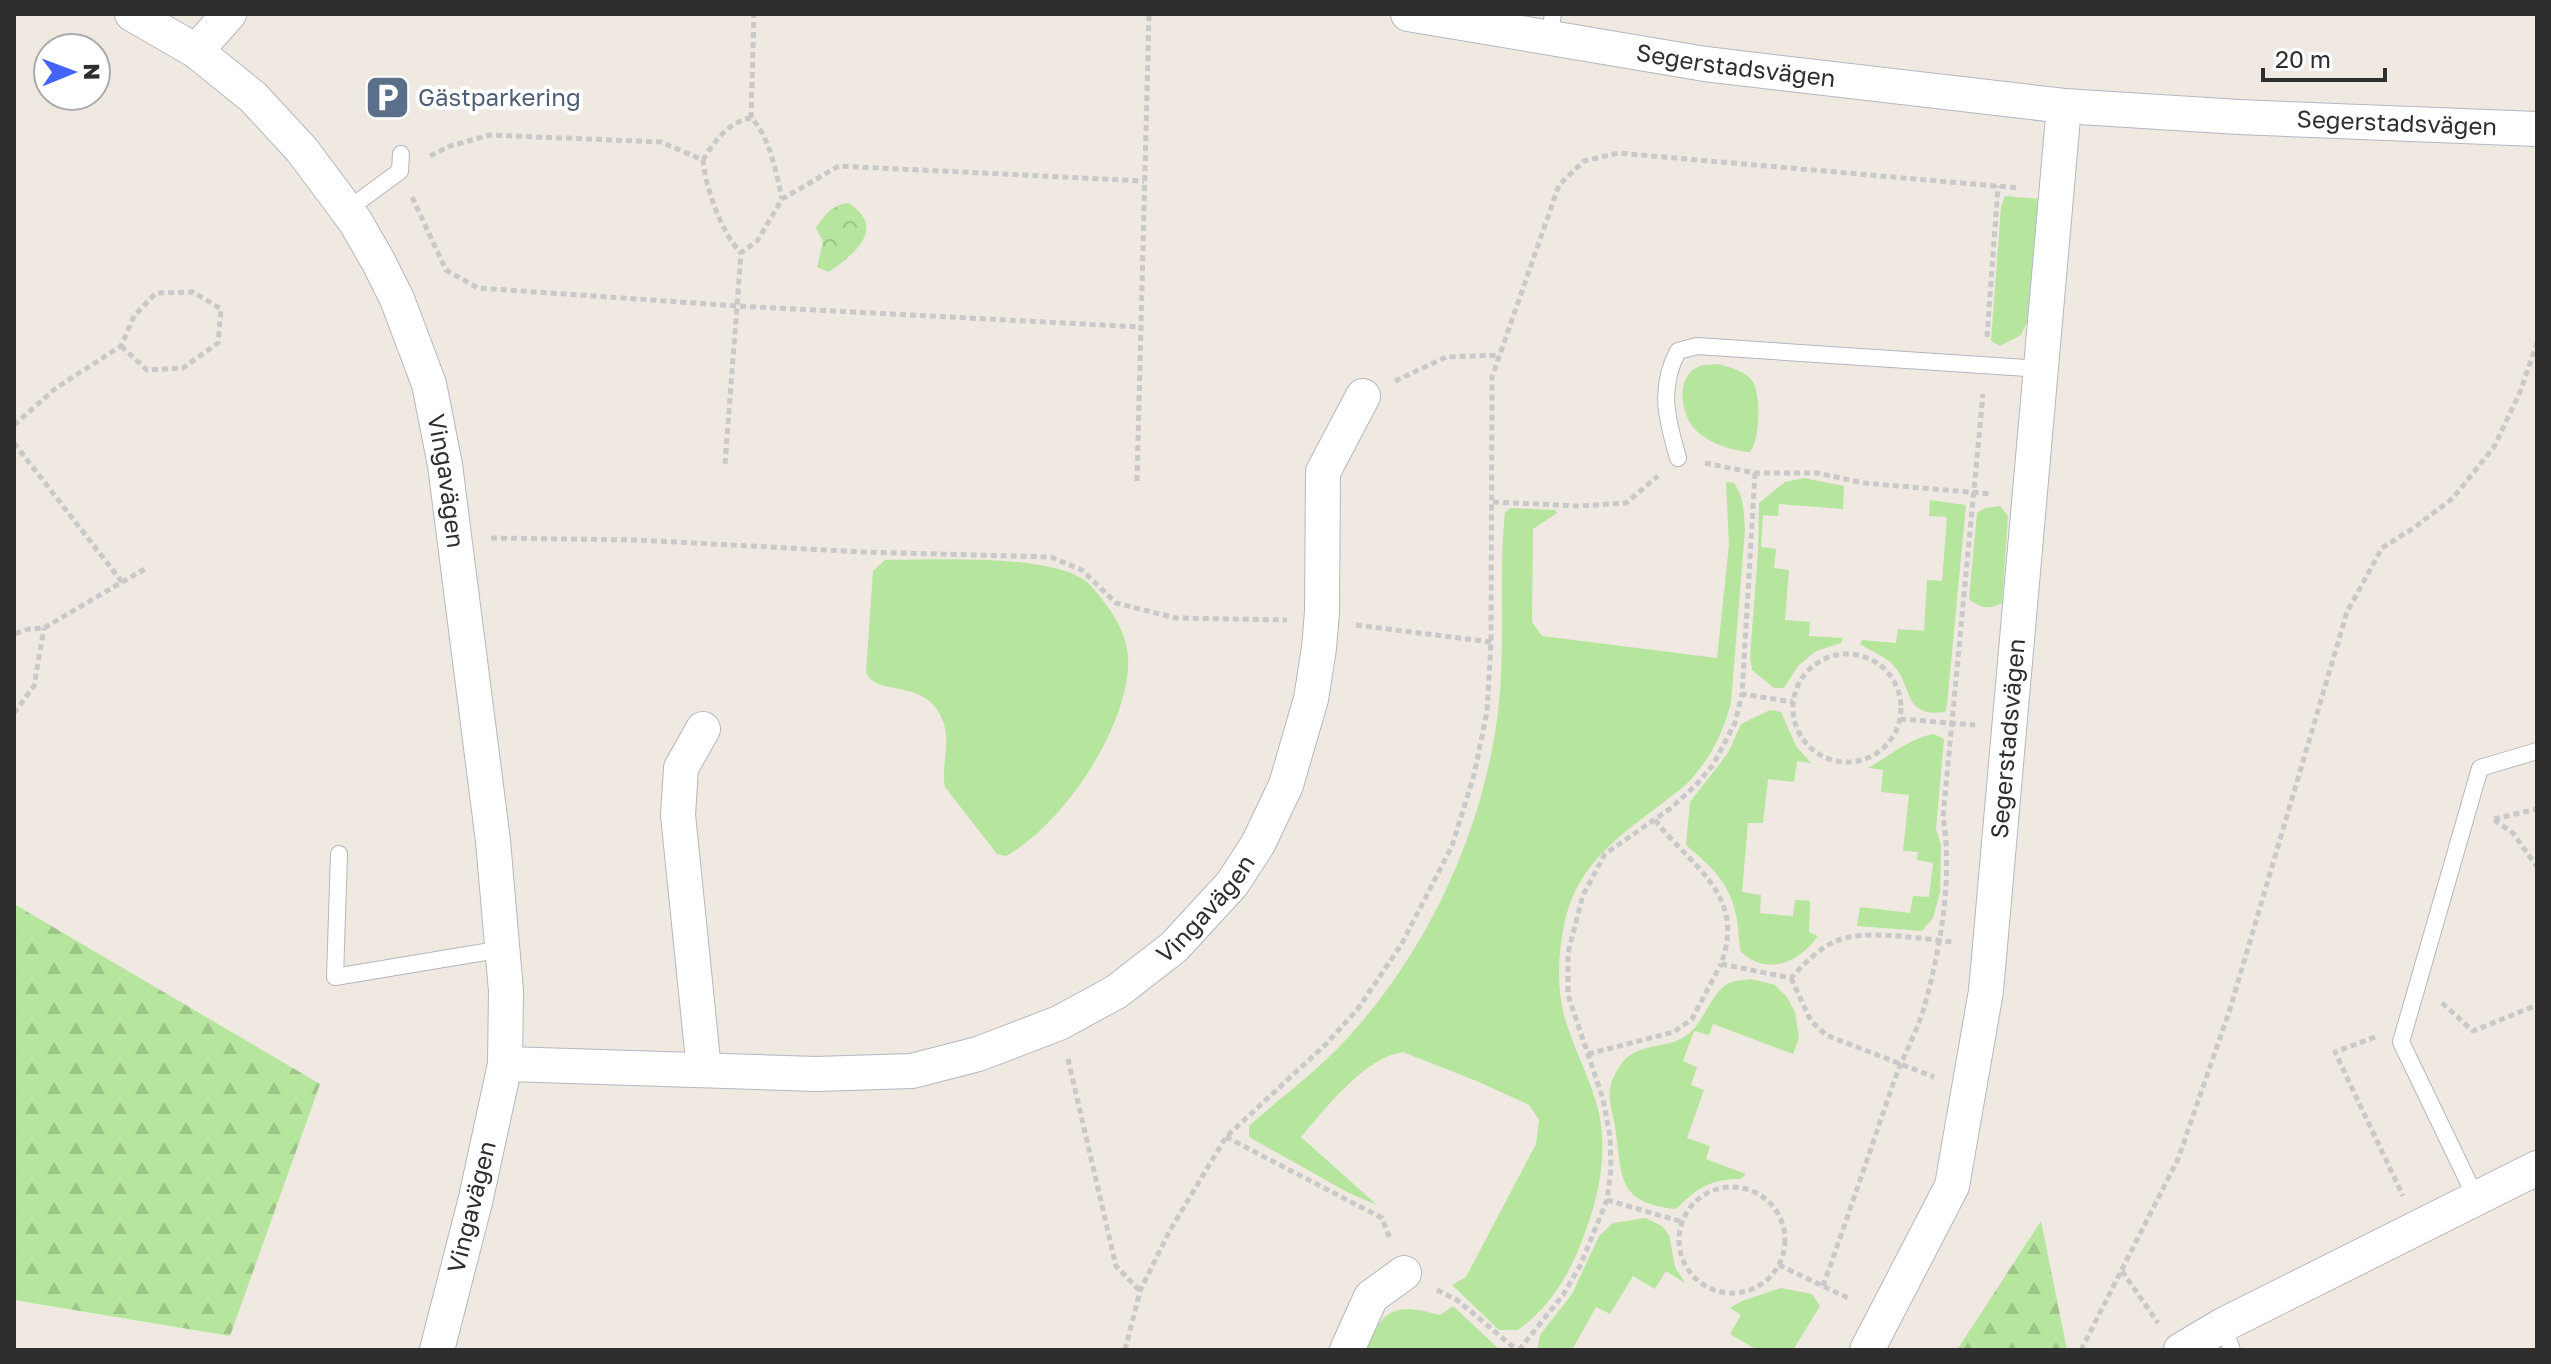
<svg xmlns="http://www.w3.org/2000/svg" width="2551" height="1364" font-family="'Golos Text',sans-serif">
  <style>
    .grass { fill: #b6e59e }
    .forest { fill: url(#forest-firs) }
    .park { fill: url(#park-crowns) }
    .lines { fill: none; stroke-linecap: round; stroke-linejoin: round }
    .lane-casing { stroke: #b4b7c1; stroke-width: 18 }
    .street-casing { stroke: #b4b7c1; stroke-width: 36 }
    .path { stroke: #c9c9c9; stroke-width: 5; stroke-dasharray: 6 4; stroke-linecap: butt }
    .lane { stroke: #fff; stroke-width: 16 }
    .street { stroke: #fff; stroke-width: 34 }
    .labels { text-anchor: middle; stroke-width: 8; stroke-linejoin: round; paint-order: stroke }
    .street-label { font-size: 24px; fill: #2e2e2e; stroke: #fff }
    .service-label { font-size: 24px; fill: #4e5e75; stroke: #fff; text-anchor: start }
  </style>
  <defs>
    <pattern id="forest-firs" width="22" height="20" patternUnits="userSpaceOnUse" patternTransform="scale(2)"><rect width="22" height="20" fill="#b6e59e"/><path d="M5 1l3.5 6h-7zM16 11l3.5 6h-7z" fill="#9dc588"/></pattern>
    <pattern id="park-crowns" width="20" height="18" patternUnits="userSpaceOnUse" patternTransform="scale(2)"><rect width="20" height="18" fill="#b6e59e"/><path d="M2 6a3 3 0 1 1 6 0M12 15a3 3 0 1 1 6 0" fill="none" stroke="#9dc588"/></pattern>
  </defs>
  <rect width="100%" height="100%" fill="#efe9e1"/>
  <g class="grass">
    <polygon points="2005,196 2040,199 2030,316 2021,335 2000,346 1991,341 2001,207"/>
    <path d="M1719,364C1731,368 1746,371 1753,382C1761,395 1760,441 1750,452C1731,451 1705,442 1693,427C1680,410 1676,375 1700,366C1705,364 1714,365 1719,364Z"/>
    <polygon points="1804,478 1844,486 1843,509 1779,504 1778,516 1763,515 1761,547 1776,549 1774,568 1789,570 1785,620 1810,622 1809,636 1843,638 1841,643 1816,651 1798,666 1784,688 1774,688 1752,670 1750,656 1758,553 1759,503 1785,482"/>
    <path d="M1726,482L1734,483C1744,497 1744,513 1745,530L1731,702C1724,731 1712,755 1693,777C1684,788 1671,796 1660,805C1614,840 1573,868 1563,931C1558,959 1557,987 1564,1015C1573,1048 1591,1079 1599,1113C1608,1158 1598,1201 1581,1243C1568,1278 1548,1308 1518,1330H1499L1452,1285L1466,1277L1536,1144L1539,1120L1529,1105L1479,1082L1403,1052C1365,1057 1325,1109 1301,1137L1377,1205L1347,1192L1249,1137V1126C1279,1099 1312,1075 1340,1046C1425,957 1483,834 1498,712C1506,646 1498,578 1505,512L1511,508L1555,510L1557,513L1533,529L1532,622L1542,636L1717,658L1729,545Z"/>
    <path d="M1930,500L1966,505L1947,705L1945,712C1902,718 1913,685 1893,665C1885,656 1870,651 1860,644L1862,640L1896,643L1898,629L1924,631L1927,580L1942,581L1947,517L1929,516Z"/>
    <path d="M2000,506L2008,516L2002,603C1989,610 1980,608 1969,599L1977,513L1985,508Z"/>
    <path d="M885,560C932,560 1044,554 1083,579C1093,586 1100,597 1107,606C1117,619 1127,639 1128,656C1132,723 1063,825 1006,856L997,854L945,787C941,767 950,745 944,724C930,676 875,698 866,672L873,571Z"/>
    <path d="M1770,710L1781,712L1796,746L1811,763L1797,761L1794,782L1768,779L1763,823H1748L1742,892L1761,895L1760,913L1793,916L1795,900L1810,901L1809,932L1818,936C1799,963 1767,976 1741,952C1738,940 1739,927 1736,915C1730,883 1710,865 1686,845L1690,802L1728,753L1741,724Z"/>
    <path d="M1934,734L1944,739L1936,829L1941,845L1940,892L1933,918L1922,931L1857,926L1860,907L1910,913L1913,896L1929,897L1933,863L1917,860L1918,852L1903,851L1909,795L1881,792L1883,770L1868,768C1890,756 1909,738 1934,734Z"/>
    <path d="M1751,979L1775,985L1787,997L1795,1012L1799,1038L1793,1054L1713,1024L1709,1035L1694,1031L1683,1061L1697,1067L1691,1085L1704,1090L1687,1138L1710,1146L1706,1159L1746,1174L1741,1179C1710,1179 1697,1188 1676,1209C1619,1203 1622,1180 1616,1133C1612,1103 1601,1092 1622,1063C1637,1043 1665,1049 1684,1037C1704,1025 1708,997 1727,984C1732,981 1744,980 1751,979Z"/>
    <polygon points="1645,1218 1662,1226 1669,1235 1675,1267 1685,1283 1666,1271 1655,1289 1633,1276 1610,1314 1596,1307 1572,1350 1537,1350 1540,1335 1572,1294 1599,1236 1613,1223"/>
    <polygon points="1781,1288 1812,1294 1820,1306 1793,1350 1754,1350 1754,1348 1730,1334 1741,1315 1730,1308 1742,1301"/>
    <path d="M1453,1306L1500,1350H1364C1384,1308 1394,1303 1440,1315Z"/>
  </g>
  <g class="forest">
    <polygon points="14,904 320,1084 230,1336 14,1300"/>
    <polygon points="2041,1221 2067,1350 1957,1350"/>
  </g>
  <path class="park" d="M848,203C888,228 854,254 829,272L817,267L823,241L816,228C824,215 832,205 848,203Z"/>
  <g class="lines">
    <defs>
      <g id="lane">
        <polyline points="1549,38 1553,14"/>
        <polyline points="347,210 400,171 401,154"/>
        <path d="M1678,458C1667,420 1658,388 1678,351L1697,346L2040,369"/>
        <polyline points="339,854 335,977 503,949"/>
        <polyline points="2476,1198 2401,1042 2480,768 2537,751"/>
        <polyline points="2223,1325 2232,1350"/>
      </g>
      <g id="street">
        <path id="s1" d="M132,14L196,51L253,97L302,150L355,221L378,261L397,299L429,384L445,465L493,841L506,991L505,1064L476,1198L437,1350"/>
        <path id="s2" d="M1408,14L1705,64L2064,106L2239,117L2537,129"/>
        <polyline points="196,51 229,14"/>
        <polyline points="703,729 681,768 678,815 704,1070"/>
        <path id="s3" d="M505,1064L816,1074L912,1071L978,1054L1059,1023L1116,992L1174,947L1232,884L1258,844L1286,785L1311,699L1319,648L1322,612L1323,472L1363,396"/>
        <polyline points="1347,1350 1371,1297 1404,1273"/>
        <path id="s4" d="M1867,1350L1952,1186L1986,991L2064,106"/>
        <polyline points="2181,1350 2223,1325 2537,1168"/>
      </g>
    </defs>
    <use href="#lane" class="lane-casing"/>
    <use href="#street" class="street-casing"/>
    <g class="path">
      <polyline points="751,118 754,14"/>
      <path d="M430,156L450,146L490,135L661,142L703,160C706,189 721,232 741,253"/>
      <path d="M703,160C714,142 729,121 751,118C769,134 777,175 782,199"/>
      <polyline points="412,197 446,270 478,288 738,306 1141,327"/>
      <polyline points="1987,337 1998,186"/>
      <polyline points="1395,381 1446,357 1500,355"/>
      <polyline points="14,425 56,388 121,346 134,316 156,293 193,292 221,309 218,343 183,368 147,370 121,346"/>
      <polyline points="14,443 122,582 44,628 29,629 14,634"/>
      <polyline points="1705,463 1755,473 1817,473 1864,483 1992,494"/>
      <polyline points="725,464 741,253 758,240 782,199 839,166 1144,181"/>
      <polyline points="1755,473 1742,694 1793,702"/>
      <polyline points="1137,481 1149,14"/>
      <polyline points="1493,502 1580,506 1626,503 1658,476"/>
      <polyline points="491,538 638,540 863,552 1051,557 1082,570 1116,603 1176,618 1287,620"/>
      <polyline points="122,582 147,568"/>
      <polyline points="1356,625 1491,642"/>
      <circle cx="1847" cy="708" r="54"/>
      <polyline points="14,713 34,686 44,628"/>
      <polyline points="1900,719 1975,725"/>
      <polyline points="2494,819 2537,809"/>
      <path d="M1655,820C1691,867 1747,894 1721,964L1791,978C1803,965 1818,949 1834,942C1862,928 1922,939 1953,942"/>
      <polyline points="2494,820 2513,833 2537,867"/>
      <polyline points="1791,978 1811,1021 1826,1035 1934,1077"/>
      <polyline points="2442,1003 2473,1031 2537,1005"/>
      <polyline points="2375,1037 2335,1052 2403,1196"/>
      <polyline points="1588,1054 1674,1032 1692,1019 1721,964"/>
      <polyline points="1068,1059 1116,1266 1140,1291"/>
      <polyline points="1226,1137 1382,1218 1390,1239"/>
      <circle cx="1732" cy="1240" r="53"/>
      <polyline points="1607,1200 1683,1222"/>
      <polyline points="1779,1265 1850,1299"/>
      <polyline points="2122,1271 2158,1323"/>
      <path d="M1823,1286C1847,1219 1870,1151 1893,1084C1902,1057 1918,1031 1925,1004C1941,946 1953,876 1943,817L1983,394"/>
      <polyline points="1437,1290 1457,1300 1517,1350"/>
      <polyline points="1125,1350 1140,1291 1169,1232 1226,1137 1325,1045 1357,1010 1401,945 1452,846 1474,775 1487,712 1491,642 1492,377 1559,185 1584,161 1618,153 2019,188"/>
      <polyline points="1519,1350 1563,1295 1580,1266 1607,1200 1611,1169 1610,1136 1603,1099 1568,995 1568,953 1583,895 1605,854 1671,808 1695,786 1713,765 1735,723 1742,694"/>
      <polyline points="2081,1350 2178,1159 2230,1009 2347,612 2382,548 2415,527 2453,498 2494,447 2520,392 2537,343"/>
    </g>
    <use href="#lane" class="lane"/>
    <use href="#street" class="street"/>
  </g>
  <defs>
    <symbol id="parking-square" viewBox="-11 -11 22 22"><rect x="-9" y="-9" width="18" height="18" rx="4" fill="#5c6f8a" stroke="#fff"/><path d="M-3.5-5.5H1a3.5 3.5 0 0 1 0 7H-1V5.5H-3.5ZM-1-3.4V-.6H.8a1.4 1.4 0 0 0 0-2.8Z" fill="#fff"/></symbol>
  </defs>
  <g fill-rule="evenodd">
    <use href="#parking-square" x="362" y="72" width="51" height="51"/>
  </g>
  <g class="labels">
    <g class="street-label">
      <text dy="8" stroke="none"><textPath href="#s2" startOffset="332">Segerstadsvägen</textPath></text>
      <text dy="8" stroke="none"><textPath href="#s2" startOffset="996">Segerstadsvägen</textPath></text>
      <text dy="8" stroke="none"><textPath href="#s1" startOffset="586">Vingavägen</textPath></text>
      <text dy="8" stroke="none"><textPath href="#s4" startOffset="636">Segerstadsvägen</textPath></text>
      <text dy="8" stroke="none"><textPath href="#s3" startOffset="750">Vingavägen</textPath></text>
      <text transform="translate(472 1207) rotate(-76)" y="8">Vingavägen</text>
    </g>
    <g class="service-label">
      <text x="418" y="106">Gästparkering</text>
    </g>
  </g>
  <rect width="2551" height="1364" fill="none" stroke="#2e2e2e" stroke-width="32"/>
  <g transform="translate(72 72) rotate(89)"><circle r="38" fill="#ffffff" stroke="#ababab" stroke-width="2"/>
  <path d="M0-6L14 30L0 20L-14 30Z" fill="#4264fb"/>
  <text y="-12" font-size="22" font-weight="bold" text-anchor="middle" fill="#2e2e2e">N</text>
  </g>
  <path d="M2263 68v12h122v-12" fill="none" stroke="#2e2e2e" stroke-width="4"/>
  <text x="2275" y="68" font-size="24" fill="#2e2e2e" stroke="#ffffff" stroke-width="6" paint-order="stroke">20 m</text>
</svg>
